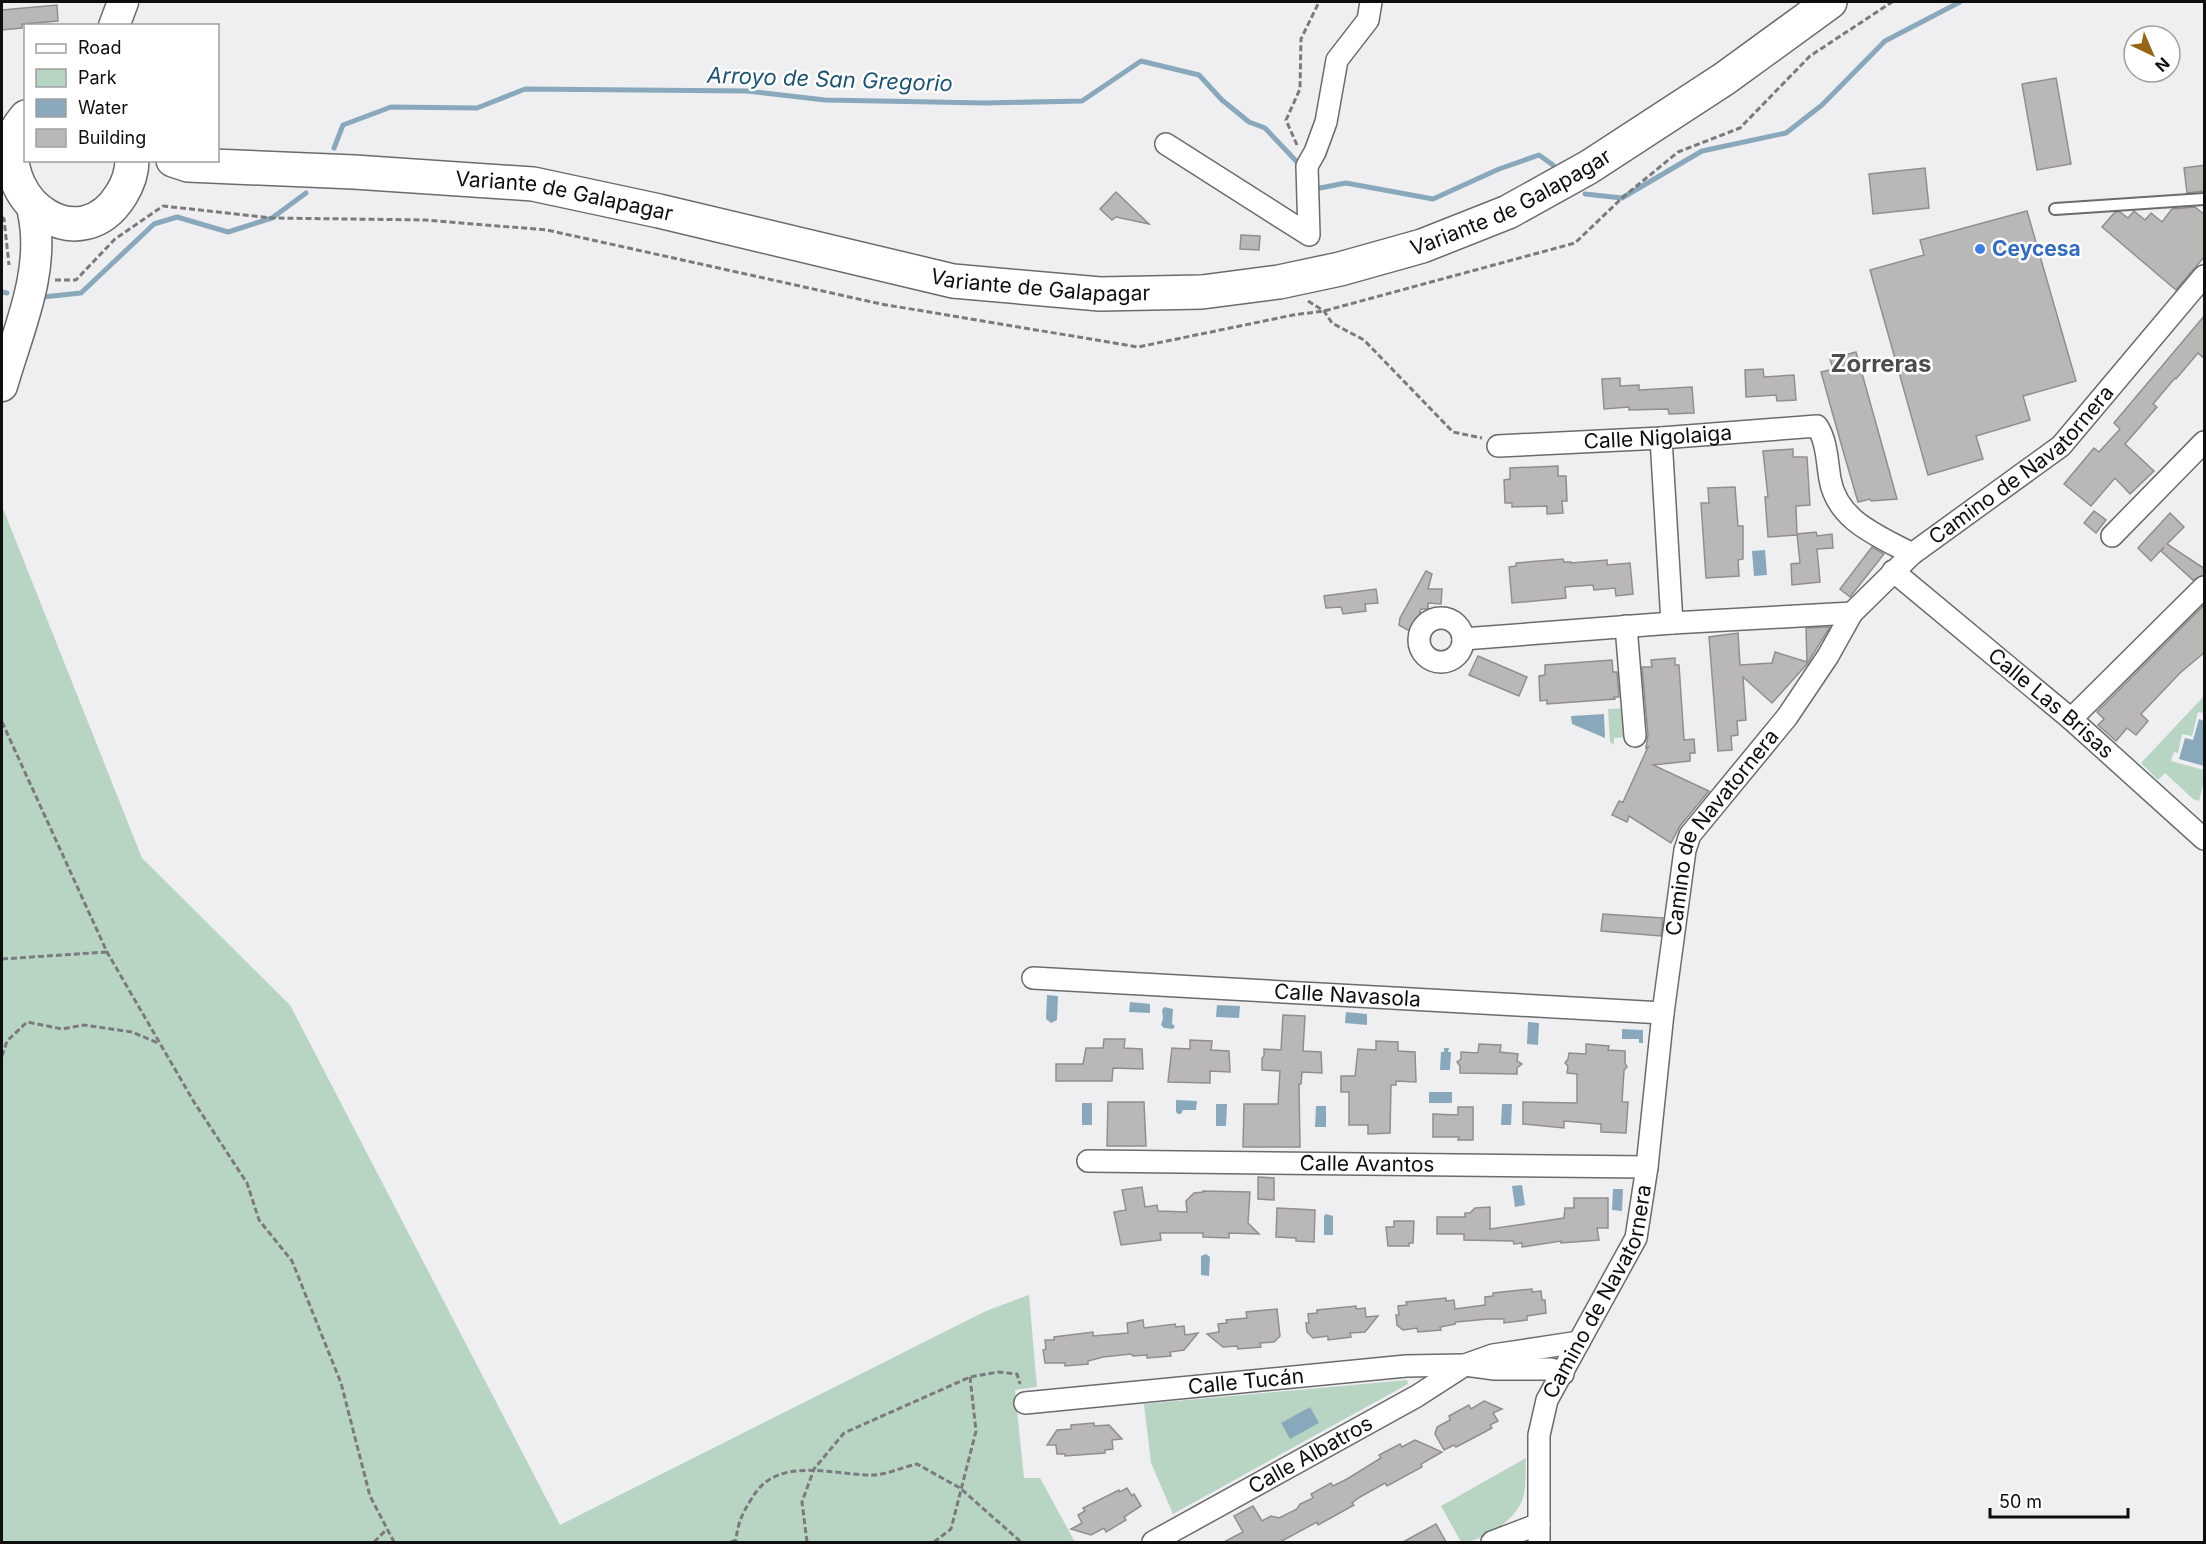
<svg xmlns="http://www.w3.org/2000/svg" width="2206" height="1544" font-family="Inter,sans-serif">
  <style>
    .green { fill: #b8d5c4 }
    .water { fill: #8aa8bb }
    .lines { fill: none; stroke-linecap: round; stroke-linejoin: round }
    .stream { stroke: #8aa8bb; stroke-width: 5 }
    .building { fill: #bab8b6; stroke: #918e8c; stroke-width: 1.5 }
    .lane-casing { stroke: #6b6b6d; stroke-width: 14 }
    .street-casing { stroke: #6b6b6d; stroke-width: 24 }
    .secondary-casing { stroke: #6b6b6d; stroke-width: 33 }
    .primary-casing { stroke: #6b6b6d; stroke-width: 36 }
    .path { stroke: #7b7b7d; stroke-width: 3; stroke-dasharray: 6 3; stroke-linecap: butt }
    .lane { stroke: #fff; stroke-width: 10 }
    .street { stroke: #fff; stroke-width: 21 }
    .secondary { stroke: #fff; stroke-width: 30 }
    .primary { stroke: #fff; stroke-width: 33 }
    .shop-dot { fill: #3f7fe0; stroke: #fff; stroke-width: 2 }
    .labels { text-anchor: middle; stroke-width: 5; stroke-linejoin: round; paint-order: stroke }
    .street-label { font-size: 21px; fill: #0e0e0f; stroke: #fff }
    .shop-label { font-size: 21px; font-weight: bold; fill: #366cbe; stroke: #fff; text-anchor: start }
    .water-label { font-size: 22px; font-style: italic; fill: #1d536f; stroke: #fff }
    .quarter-label { font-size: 24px; font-weight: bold; fill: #4c4c4e; stroke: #fff }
  </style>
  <rect width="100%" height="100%" fill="#efeff2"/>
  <g class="green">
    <polygon points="2,506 142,858 290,1005 560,1525 986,1311 1029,1295 1037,1387 1015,1390 1024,1478 1040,1478 1075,1542 2,1542"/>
    <polygon points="2204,696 2204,713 2198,712 2192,736 2182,734 2178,753 2174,752 2171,761 2204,770 2204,781 2199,801 2193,799 2165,773 2158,780 2141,763"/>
    <polygon points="1626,708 1628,737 1614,738 1614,745 1610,742 1608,709"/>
    <polygon points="1407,1380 1408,1384 1173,1514 1151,1463 1144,1404"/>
    <path d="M1526,1458C1525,1472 1527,1489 1522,1501C1513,1522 1483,1542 1461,1542L1441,1506Z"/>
  </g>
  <g class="water">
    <polygon points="1765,550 1767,575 1754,576 1752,551"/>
    <polygon points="1604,714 1605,738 1572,724 1571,716"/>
    <polygon points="2199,719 2204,721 2204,766 2179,759 2185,738 2193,740"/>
    <polygon points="1047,995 1058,996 1057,1020 1051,1023 1046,1019"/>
    <polygon points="1130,1002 1150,1004 1150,1013 1129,1012"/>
    <polygon points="1217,1005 1240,1006 1239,1018 1216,1017"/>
    <polygon points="1164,1007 1173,1009 1172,1024 1175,1026 1173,1029 1164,1028 1161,1025 1163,1018 1162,1010"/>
    <polygon points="1346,1012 1367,1014 1367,1025 1345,1023"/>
    <polygon points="1528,1022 1539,1023 1538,1045 1527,1044"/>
    <polygon points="1622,1029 1643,1030 1643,1043 1639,1043 1639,1039 1622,1039"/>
    <polygon points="1444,1048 1449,1048 1448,1052 1451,1052 1450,1070 1440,1070 1441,1052 1444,1052"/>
    <rect x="1429" y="1092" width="23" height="11"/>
    <polygon points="1176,1100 1197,1101 1196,1110 1183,1110 1181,1114 1178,1114 1176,1112"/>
    <rect x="1082" y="1103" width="10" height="22"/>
    <polygon points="1216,1104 1227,1104 1226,1126 1216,1126"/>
    <polygon points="1502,1104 1512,1104 1511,1125 1501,1125"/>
    <polygon points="1316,1106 1326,1106 1326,1127 1315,1127"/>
    <polygon points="1522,1185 1525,1205 1515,1207 1512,1186"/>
    <polygon points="1613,1189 1623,1189 1622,1211 1612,1210"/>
    <polygon points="1326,1214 1333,1216 1333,1235 1324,1235 1324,1216"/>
    <polygon points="1206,1254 1210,1257 1209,1276 1201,1275 1201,1256"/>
    <polygon points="1310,1407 1319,1423 1290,1439 1281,1423"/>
  </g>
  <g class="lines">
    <g class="stream">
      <polyline points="334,148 343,125 391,107 477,108 525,89 747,91 825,100 986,103 1082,101 1141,61 1199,75 1222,100 1249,122 1265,128 1298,163"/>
      <polyline points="1320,188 1346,183 1433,199 1499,169 1539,155 1553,165"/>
      <polyline points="1585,194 1622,198 1702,151 1786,133 1822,105 1885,41 1960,2"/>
      <polyline points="2,292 7,293"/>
      <polyline points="43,297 81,293 154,224 177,217 228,232 272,218 306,193"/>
    </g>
  </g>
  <g class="building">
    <polygon points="57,5 58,21 22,24 22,28 2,30 2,10"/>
    <polygon points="2056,78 2071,164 2037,170 2022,84"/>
    <polygon points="2205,165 2205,191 2187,193 2184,168"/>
    <polygon points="1925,168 1929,208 1873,214 1869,174"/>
    <polygon points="1116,192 1149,224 1116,217 1112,220 1100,209"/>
    <polygon points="2195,207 2205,215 2205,256 2176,290 2102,227 2115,212 2120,212 2128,218 2134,211 2145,220 2151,213 2162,222 2172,209"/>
    <polygon points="2027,211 2076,381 2023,396 2030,420 1976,436 1983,459 1928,475 1870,270 1924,255 1920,240"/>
    <polygon points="1241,235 1260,236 1259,250 1240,249"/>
    <polygon points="2205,315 2205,359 2198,353 2176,379 2175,378 2153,404 2157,407 2125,444 2154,471 2130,494 2115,478 2091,506 2064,484 2094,448 2099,452 2120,429 2114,423"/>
    <polygon points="1856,352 1882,445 1897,499 1871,501 1870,499 1858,502 1842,447 1821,372 1833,369 1830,359"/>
    <polygon points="1763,369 1764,377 1794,375 1796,400 1777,401 1776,395 1746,397 1745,370"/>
    <polygon points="1620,378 1620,386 1639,385 1639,390 1692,387 1694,413 1669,414 1668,409 1629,410 1629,407 1604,409 1602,379"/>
    <polygon points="1793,449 1793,457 1807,457 1810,505 1796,506 1797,535 1768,537 1765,497 1768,497 1763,451"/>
    <polygon points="1558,466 1558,476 1566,476 1567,501 1562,501 1563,513 1547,514 1547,506 1512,507 1512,503 1505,503 1504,480 1510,479 1510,468"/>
    <polygon points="1735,487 1738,526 1743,526 1743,559 1738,560 1739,576 1706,578 1701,503 1709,503 1708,488"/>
    <polygon points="2094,511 2106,520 2096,533 2084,523"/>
    <polygon points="2170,513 2184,527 2167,544 2205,569 2205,575 2193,580 2161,551 2164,547 2151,561 2138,548"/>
    <polygon points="1816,532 1817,536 1832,534 1833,548 1817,549 1820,582 1792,585 1791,564 1800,563 1797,534"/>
    <polygon points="1872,547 1884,554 1850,597 1840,589"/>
    <polygon points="1563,559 1564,562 1571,562 1571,563 1607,560 1607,565 1630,563 1633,594 1616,596 1615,588 1594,590 1593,585 1565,587 1566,598 1512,603 1509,567 1516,566 1516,563"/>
    <polygon points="1426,571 1432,574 1428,589 1442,589 1441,604 1428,603 1428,609 1421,609 1413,633 1399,625 1400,618"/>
    <polygon points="1376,589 1378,603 1365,604 1366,611 1343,614 1341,607 1326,608 1324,596"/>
    <polygon points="2205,604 2205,652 2180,673 2141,714 2148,721 2136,735 2127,728 2116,741 2098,725 2104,719 2097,712"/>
    <polygon points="1830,627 1807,664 1772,703 1743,677 1746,720 1737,721 1738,735 1731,736 1732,750 1718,751 1709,637 1738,633 1740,665 1772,663 1775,652 1807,662 1806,628"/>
    <polygon points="1478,656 1527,677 1519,696 1469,675"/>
    <polygon points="1675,658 1675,665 1679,665 1684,740 1694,739 1695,753 1690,753 1690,761 1653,765 1709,791 1680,826 1671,843 1629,816 1627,822 1612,815 1619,801 1623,802 1648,747 1646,748 1648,735 1642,667 1652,667 1651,660"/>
    <polygon points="1612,660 1613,672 1617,672 1619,697 1614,697 1615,699 1547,704 1547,700 1540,701 1539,676 1545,675 1545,665"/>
    <polygon points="1603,914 1663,918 1661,936 1601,931"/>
    <polygon points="1283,1015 1305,1016 1303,1051 1321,1052 1322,1073 1302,1072 1301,1084 1299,1084 1300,1147 1243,1147 1244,1104 1278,1104 1280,1071 1262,1070 1262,1058 1264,1056 1264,1049 1281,1050"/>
    <polygon points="1104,1039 1125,1039 1124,1048 1142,1049 1143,1069 1113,1068 1112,1081 1056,1081 1056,1064 1083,1064 1086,1048 1103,1048"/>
    <polygon points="1190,1040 1212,1041 1211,1050 1229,1051 1230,1072 1210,1071 1210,1083 1168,1082 1172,1048 1190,1049"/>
    <polygon points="1376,1041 1398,1042 1398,1051 1415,1052 1416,1082 1396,1081 1396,1085 1391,1085 1390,1133 1368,1134 1368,1125 1349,1125 1349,1092 1341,1092 1341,1076 1355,1076 1358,1049 1376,1050"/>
    <polygon points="1479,1044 1501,1045 1500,1052 1518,1054 1517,1061 1522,1064 1517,1068 1517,1074 1460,1073 1460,1066 1457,1062 1461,1059 1461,1052 1478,1053"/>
    <polygon points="1586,1044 1609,1046 1608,1050 1625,1051 1625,1063 1627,1067 1624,1070 1622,1102 1628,1102 1626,1133 1601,1132 1601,1124 1564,1121 1564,1128 1523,1124 1523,1102 1577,1103 1577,1074 1567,1073 1568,1066 1565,1063 1568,1059 1569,1053 1586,1054"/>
    <polygon points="1108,1102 1144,1102 1146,1146 1107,1146"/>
    <polygon points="1458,1107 1473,1107 1473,1140 1458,1140 1459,1137 1433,1137 1433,1114 1458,1115"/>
    <polygon points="1258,1177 1274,1178 1274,1200 1258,1199"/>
    <polygon points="1142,1187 1145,1207 1157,1205 1158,1211 1187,1212 1186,1201 1194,1193 1203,1192 1203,1191 1250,1192 1248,1223 1259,1234 1229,1233 1229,1238 1203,1237 1203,1233 1160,1233 1161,1240 1121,1245 1114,1212 1126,1210 1122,1190"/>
    <polygon points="1574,1198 1608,1198 1608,1228 1597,1228 1599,1240 1561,1243 1561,1241 1522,1247 1522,1243 1514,1244 1513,1241 1464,1240 1464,1234 1437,1234 1437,1217 1465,1217 1465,1213 1470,1213 1475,1208 1490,1207 1490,1229 1564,1218 1565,1208 1574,1208"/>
    <polygon points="1277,1208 1315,1210 1314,1242 1296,1241 1296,1238 1276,1237"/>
    <polygon points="1394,1221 1414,1221 1413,1243 1409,1243 1409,1246 1388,1246 1386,1227 1394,1227"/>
    <polygon points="1532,1289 1532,1292 1541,1291 1542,1300 1545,1300 1546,1313 1527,1316 1527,1320 1504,1323 1504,1319 1488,1319 1456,1322 1455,1324 1440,1327 1441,1330 1418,1332 1417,1328 1403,1330 1397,1325 1396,1315 1399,1315 1398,1306 1407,1305 1406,1302 1446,1298 1446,1301 1454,1300 1455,1309 1485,1305 1485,1297 1493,1296 1493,1293"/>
    <polygon points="1356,1306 1356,1309 1365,1308 1366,1317 1378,1316 1365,1332 1350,1333 1351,1337 1328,1340 1328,1336 1313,1338 1307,1332 1306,1323 1309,1323 1308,1314 1317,1313 1317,1310"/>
    <polygon points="1277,1309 1280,1336 1274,1342 1260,1343 1261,1347 1238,1349 1237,1346 1223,1347 1207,1334 1219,1332 1218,1324 1227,1323 1226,1320 1247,1318 1246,1312"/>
    <polygon points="1143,1320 1144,1328 1175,1324 1176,1327 1184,1326 1185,1335 1198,1333 1184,1350 1170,1352 1171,1356 1147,1358 1147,1355 1133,1356 1131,1354 1103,1357 1088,1361 1088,1364 1065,1366 1065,1363 1045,1363 1043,1350 1046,1349 1045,1340 1054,1340 1054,1337 1093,1332 1093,1336 1128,1333 1127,1323"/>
    <polygon points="1484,1401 1502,1409 1493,1413 1498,1421 1490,1425 1492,1428 1479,1435 1456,1447 1454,1445 1444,1450 1435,1434 1437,1427 1450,1420 1449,1416 1469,1405 1471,1409"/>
    <polygon points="1094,1423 1094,1426 1109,1425 1122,1439 1112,1440 1113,1449 1105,1450 1105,1453 1065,1456 1065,1454 1057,1454 1056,1445 1047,1445 1057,1430 1071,1429 1071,1425"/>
    <polygon points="1415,1440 1442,1452 1421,1464 1422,1467 1387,1486 1385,1483 1360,1497 1352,1503 1354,1505 1318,1525 1317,1522 1280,1542 1224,1542 1243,1532 1234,1516 1253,1506 1262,1521 1271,1516 1279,1518 1297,1509 1300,1504 1313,1498 1311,1494 1331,1483 1333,1486 1347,1479 1381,1458 1379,1455 1400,1444 1402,1447"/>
    <polygon points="1127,1488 1132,1496 1134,1494 1141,1506 1124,1517 1126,1520 1106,1532 1104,1528 1091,1535 1071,1529 1082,1523 1078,1515 1085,1511 1083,1508 1119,1490 1120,1492"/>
    <polygon points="1436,1524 1446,1542 1403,1542"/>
  </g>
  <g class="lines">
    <defs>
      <polyline id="lane" points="2055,209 2204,199"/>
      <g id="street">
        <polyline points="1166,144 1309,235 1307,166 1315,152 1326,122 1337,60 1368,20 1371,2"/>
        <polyline points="1661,438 1672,623"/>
        <path id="s1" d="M1498,446L1661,438L1817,426C1827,441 1827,462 1830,479C1837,521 1879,536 1912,554"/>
        <polyline points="2112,536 2204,442"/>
        <path id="s2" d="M1893,571L2071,719L2204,839"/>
        <circle cx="1441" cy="640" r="22"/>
        <polyline points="1626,626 1635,736"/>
        <polyline points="1463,639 1672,623 1852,613"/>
        <polyline points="2071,719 2204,587"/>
        <path id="s3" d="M1033,978L1663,1013"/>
        <path id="s4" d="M1088,1161L1647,1167"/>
        <path id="s5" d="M1025,1403L1406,1366L1465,1365L1495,1369H1551L1563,1374"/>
        <path id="s6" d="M1153,1542L1417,1396L1465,1365L1493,1355L1579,1342"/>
        <polyline points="1492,1542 1539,1524"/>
        <path id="s7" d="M1539,1542V1435L1547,1400L1636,1238L1647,1167L1663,1013L1685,850L1690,835L1787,717L1828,656L1852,613L1912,554L2061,446L2204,276"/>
      </g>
      <g id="secondary">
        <polyline points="114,26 123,2"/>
        <path d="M2,386C18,330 46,271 33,212"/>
      </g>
      <g id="primary">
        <path d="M26,117C21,123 16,130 13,137C0,208 82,258 121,195C128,184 132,173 132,160"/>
        <path id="s8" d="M173,160L188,165L354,172L533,184L659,211L953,281L1100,294L1202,292L1279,282L1340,269L1422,246L1508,212L1589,167L1724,79L1830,2"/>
      </g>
    </defs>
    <use href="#lane" class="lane-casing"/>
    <use href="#street" class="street-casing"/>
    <use href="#secondary" class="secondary-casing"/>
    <use href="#primary" class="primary-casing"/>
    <g class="path">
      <polyline points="1297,145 1286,120 1300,89 1301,39 1319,2"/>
      <polyline points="2,217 4,219 9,265"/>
      <polyline points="55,280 76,280 115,239 163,206 272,218 426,220 547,230 881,304 1138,347 1293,315 1324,311 1575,243 1622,198 1678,152 1740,128 1810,56 1892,2"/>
      <polyline points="1308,301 1324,311 1332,323 1364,340 1453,432 1482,438"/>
      <polyline points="2,722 107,952 194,1102 247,1183 259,1220 292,1261 341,1383 370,1496 394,1542"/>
      <polyline points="2,959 107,952"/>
      <polyline points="2,1056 7,1041 27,1022 62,1029 84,1025 132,1032 158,1043"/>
      <polyline points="374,1542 387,1529"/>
      <path d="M731,1542L736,1540C738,1522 742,1514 752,1498C777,1455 831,1475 872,1475C886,1475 903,1467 917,1464L960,1488L1021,1542"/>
      <polyline points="807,1542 802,1502 814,1469 844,1433 970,1377 998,1372 1017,1374 1020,1384"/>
      <polyline points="934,1542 951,1529 976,1431 970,1377"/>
    </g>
    <use href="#lane" class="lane"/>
    <use href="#street" class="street"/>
    <use href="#secondary" class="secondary"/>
    <use href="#primary" class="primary"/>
  </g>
  <circle class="shop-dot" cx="1980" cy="249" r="6"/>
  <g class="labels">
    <g class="street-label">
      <text dy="7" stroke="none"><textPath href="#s8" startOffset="394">Variante de Galapagar</textPath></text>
      <text dy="7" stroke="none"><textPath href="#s8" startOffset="1366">Variante de Galapagar</textPath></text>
      <text dy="7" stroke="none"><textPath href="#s8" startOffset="880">Variante de Galapagar</textPath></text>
      <text dy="7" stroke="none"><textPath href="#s1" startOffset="160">Calle Nigolaiga</textPath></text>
      <text dy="7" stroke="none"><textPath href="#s7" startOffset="1236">Camino de Navatornera</textPath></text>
      <text dy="7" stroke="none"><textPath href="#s2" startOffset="206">Calle Las Brisas</textPath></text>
      <text dy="7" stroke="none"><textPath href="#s7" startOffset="750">Camino de Navatornera</textPath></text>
      <text dy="7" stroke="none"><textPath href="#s3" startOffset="315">Calle Navasola</textPath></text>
      <text dy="7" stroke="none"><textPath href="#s4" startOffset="279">Calle Avantos</textPath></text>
      <text dy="7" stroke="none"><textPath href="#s7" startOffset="264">Camino de Navatornera</textPath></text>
      <text dy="7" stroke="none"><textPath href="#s5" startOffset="222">Calle Tucán</textPath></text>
      <text dy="7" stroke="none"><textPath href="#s6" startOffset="180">Calle Albatros</textPath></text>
    </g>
    <g class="shop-label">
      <text x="1992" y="256">Ceycesa</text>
    </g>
    <g class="water-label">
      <text transform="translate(830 79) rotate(2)" y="8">Arroyo de San Gregorio</text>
    </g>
    <g class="quarter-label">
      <text x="1881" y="372">Zorreras</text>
    </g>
  </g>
  <rect width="2206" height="1544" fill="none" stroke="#0e0e0f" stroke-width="6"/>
  <rect x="24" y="24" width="195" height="138" fill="#ffffff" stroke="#9f9f9f" stroke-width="1.5"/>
  <rect x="36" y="44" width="30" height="9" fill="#ffffff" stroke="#9f9f9f" stroke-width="1.5"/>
  <text x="78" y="54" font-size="18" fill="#0e0e0f">Road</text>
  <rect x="36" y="69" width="30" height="18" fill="#b8d5c4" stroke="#9f9f9f" stroke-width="1.5"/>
  <text x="78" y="84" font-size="18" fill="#0e0e0f">Park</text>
  <rect x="36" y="99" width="30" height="18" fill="#8aa8bb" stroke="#9f9f9f" stroke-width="1.5"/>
  <text x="78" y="114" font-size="18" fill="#0e0e0f">Water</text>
  <rect x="36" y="129" width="30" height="18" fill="#bab8b6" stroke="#9f9f9f" stroke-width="1.5"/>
  <text x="78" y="144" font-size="18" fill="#0e0e0f">Building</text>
  <g transform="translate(2152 54) rotate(136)"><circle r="28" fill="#ffffff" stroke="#9f9f9f" stroke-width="1.5"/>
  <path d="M0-4.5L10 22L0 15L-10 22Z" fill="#956416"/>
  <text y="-9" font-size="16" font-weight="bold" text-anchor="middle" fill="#0e0e0f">N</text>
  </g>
  <path d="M1990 1508v9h138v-9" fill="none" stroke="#0e0e0f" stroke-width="3"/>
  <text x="1999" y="1508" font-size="18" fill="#0e0e0f" stroke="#ffffff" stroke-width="4.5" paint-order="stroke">50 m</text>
</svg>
